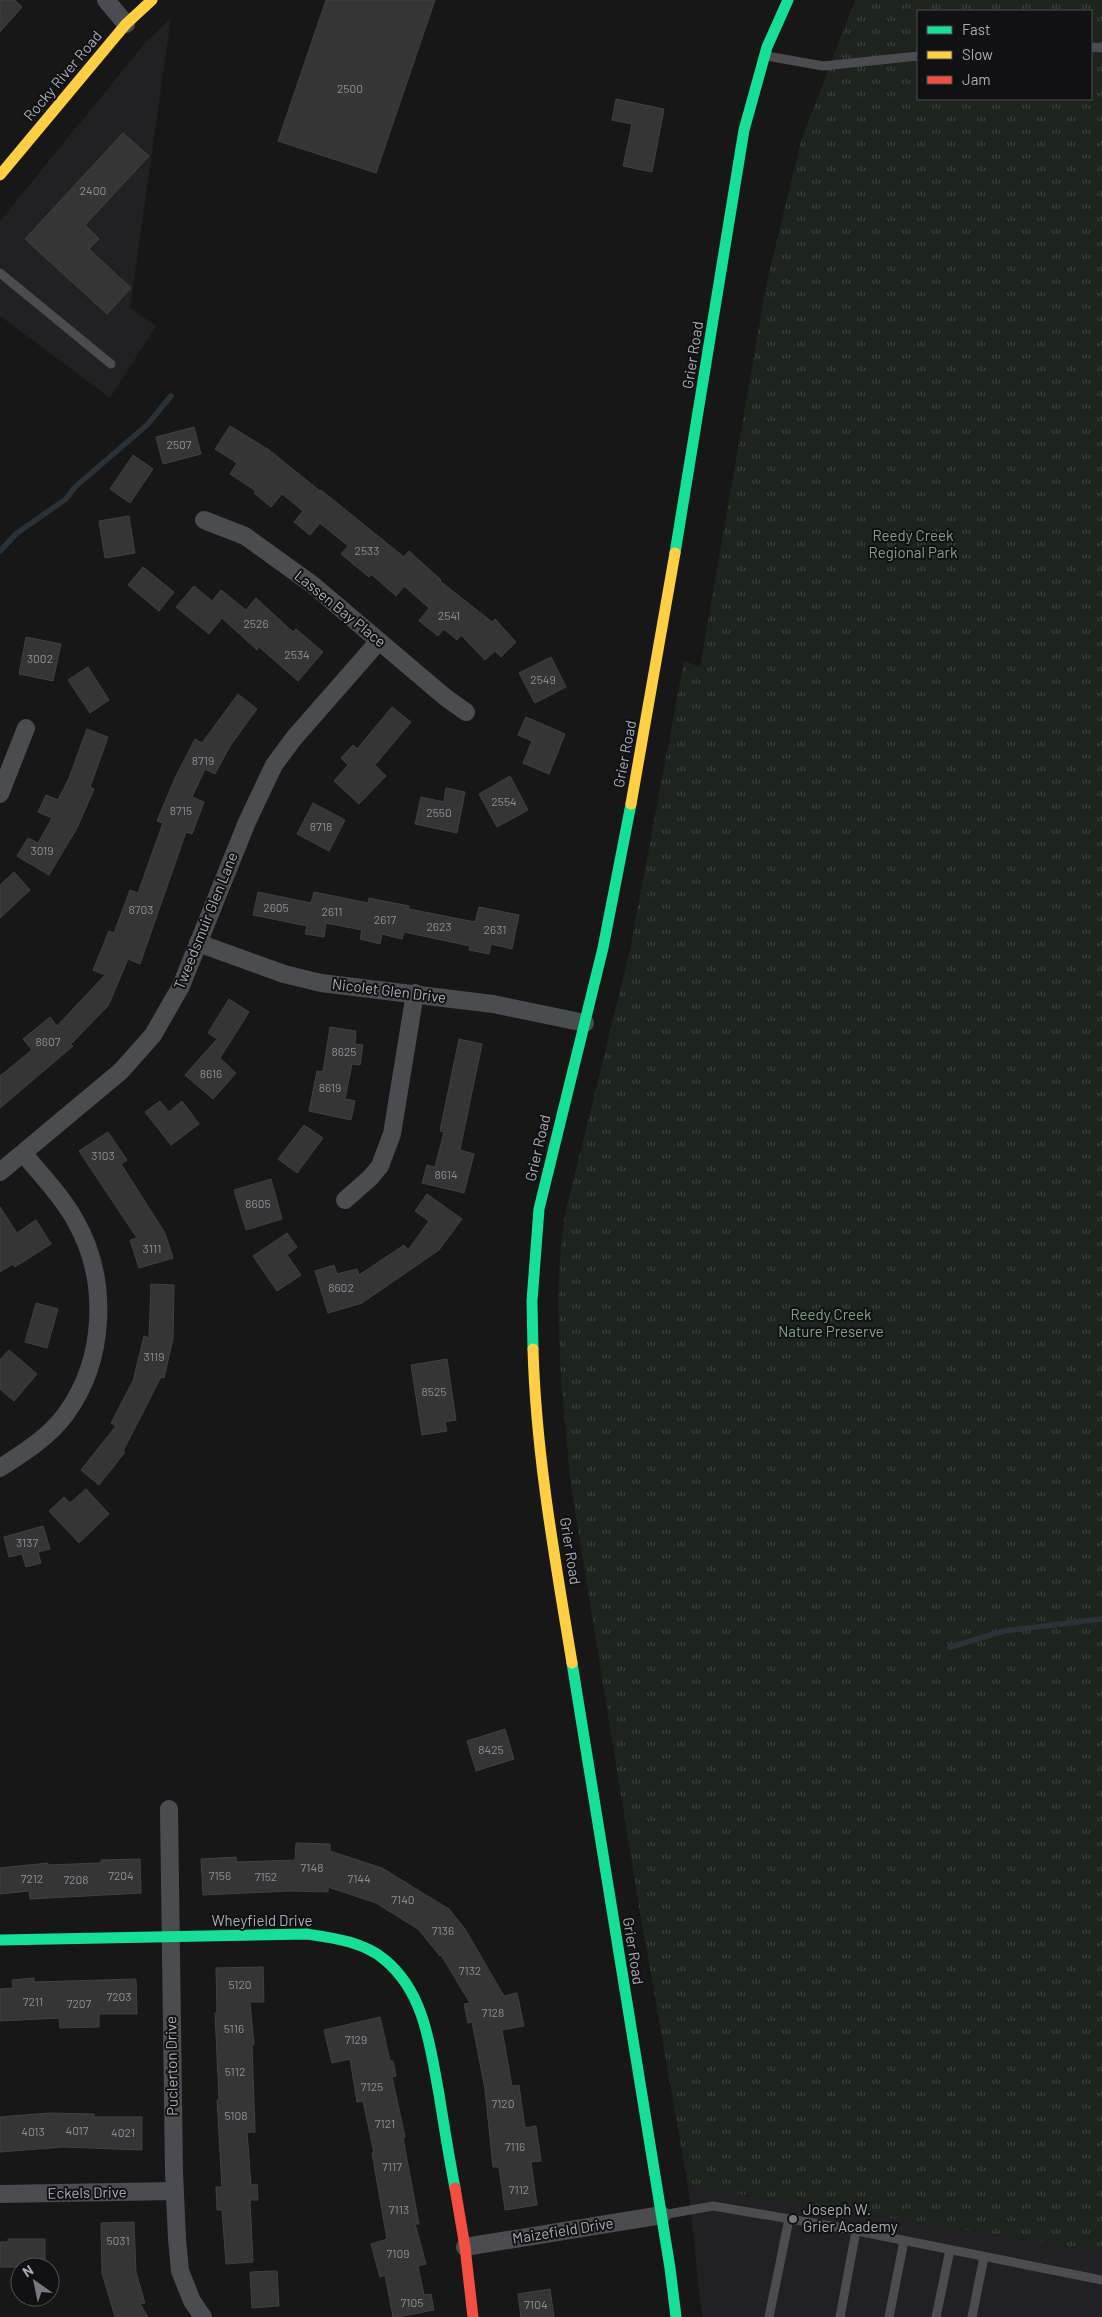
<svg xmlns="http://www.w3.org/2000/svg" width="1102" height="2317" font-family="Barlow,sans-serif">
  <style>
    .built { fill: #212123 }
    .park { fill: url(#park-tufts); fill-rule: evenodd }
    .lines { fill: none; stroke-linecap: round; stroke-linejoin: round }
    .stream { stroke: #2a3239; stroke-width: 5.5 }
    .building { fill: #353536; stroke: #3f4043 }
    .lane { stroke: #4b4c50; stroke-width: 9 }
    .street { stroke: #4b4c50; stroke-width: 18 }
    .fast { stroke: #16e098; stroke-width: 11 }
    .slow { stroke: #ffcf43; stroke-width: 11 }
    .jam { stroke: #f24e42; stroke-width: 11 }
    .poi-dot { fill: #757880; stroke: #111113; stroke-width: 2 }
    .labels { text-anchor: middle; stroke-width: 4; stroke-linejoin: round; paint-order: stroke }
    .number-label { font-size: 12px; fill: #8b8f98 }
    .street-label { font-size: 15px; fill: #a8adb8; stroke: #111113 }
    .park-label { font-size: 15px; fill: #7fa381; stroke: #111113 }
    .poi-label { font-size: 15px; fill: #a8adb8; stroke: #111113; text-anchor: start }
  </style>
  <defs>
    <pattern id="park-tufts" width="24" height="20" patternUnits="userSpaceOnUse" patternTransform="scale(1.25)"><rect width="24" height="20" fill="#1d241e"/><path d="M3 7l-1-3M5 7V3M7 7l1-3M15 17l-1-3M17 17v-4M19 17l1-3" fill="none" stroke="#3b413d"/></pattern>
  </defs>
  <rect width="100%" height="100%" fill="#171717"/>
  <g class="built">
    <polygon points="171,18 130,308 156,326 110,398 0,316 0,221 145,43"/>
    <polygon points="688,2186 1102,2252 1102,2317 702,2317"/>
  </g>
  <path class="park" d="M855,0H1102V2252L688,2186L640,1912L571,1486L561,1381L558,1302L560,1258L565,1214L629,955L684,661L700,667L767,281L801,141ZM918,11H1091V99H918Z"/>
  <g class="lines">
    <g class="stream">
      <polyline points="0,551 17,533 66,499 75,487 147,425 171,396"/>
      <polyline points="950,1647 1004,1631 1102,1619"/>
    </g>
  </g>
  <g class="building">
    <polygon points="0,0 15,0 22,7 0,32"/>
    <polygon points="326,0 435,0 376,173 278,141"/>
    <polygon points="616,99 664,109 652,172 623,166 632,124 612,120"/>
    <polygon points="123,133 149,156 85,225 99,239 89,249 131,288 107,314 25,239"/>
    <polygon points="230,426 269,450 320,491 321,490 404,557 409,551 441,580 440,581 492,622 495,619 516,642 501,657 495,651 485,660 461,635 457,640 444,629 438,636 419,621 429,608 404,586 396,596 371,574 369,577 341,554 348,546 320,523 310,535 294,522 303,511 282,494 271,507 254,493 256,491 230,474 237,463 215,449"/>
    <polygon points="194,427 201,454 163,464 156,437"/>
    <polygon points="133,455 153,469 130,503 110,489"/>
    <polygon points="129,516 135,553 105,558 99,521"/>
    <polygon points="143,567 174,592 159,611 128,585"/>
    <polygon points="194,586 212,601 221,590 246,610 256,598 293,632 296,629 323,652 298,681 259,647 257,650 222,618 209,634 176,607"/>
    <polygon points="26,637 61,644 53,681 19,674"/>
    <polygon points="551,657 566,687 535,703 519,673"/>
    <polygon points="88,667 109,700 90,713 68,680"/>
    <polygon points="238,694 257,709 230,746 215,774 205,769 192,797 204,802 192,834 186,832 140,964 128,959 108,1006 71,1044 73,1046 0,1108 0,1076 32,1050 23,1039 50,1017 57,1026 105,975 93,970 109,931 114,933 130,890 138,893 163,823 157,821 175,778 195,739 202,743"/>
    <polygon points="392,707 411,722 375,765 386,776 359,804 334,781 348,765 341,758 353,745 357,749"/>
    <polygon points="526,717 565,734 549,774 523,763 532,741 518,735"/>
    <polygon points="87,729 108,737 90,787 94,789 77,828 49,875 17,856 28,838 38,843 52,818 38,812 46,795 58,800 69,778"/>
    <polygon points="510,776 528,810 497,827 479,794"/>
    <polygon points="446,788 465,792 457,833 415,824 421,797 444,802"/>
    <polygon points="313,803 345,820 329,851 297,834"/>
    <polygon points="14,872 30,890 0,918 0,885"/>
    <polygon points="258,892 311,903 314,892 368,903 369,898 409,906 409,909 475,922 479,907 519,915 512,949 491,944 489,954 469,950 470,946 404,932 402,939 382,934 380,944 360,939 362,930 326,923 324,937 305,934 307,926 253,915"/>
    <polygon points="229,999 249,1012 220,1058 236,1073 213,1099 185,1075 217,1039 208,1033"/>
    <polygon points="330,1027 356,1031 355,1044 363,1045 360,1065 352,1064 345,1099 355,1101 351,1120 309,1111 317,1071 323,1072"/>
    <polygon points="459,1039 482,1044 460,1150 474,1154 464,1193 422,1183 427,1165 435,1167 444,1132 440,1131"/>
    <polygon points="160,1101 169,1112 182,1101 199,1124 171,1145 145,1112"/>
    <polygon points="304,1125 323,1138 297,1173 278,1159"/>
    <polygon points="108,1132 127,1160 121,1164 165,1233 173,1258 139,1268 130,1240 137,1238 79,1151"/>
    <polygon points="271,1179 282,1219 246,1230 234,1190"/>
    <polygon points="427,1194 462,1219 439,1250 362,1303 328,1313 315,1271 334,1265 337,1274 357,1269 359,1275 404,1245 408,1250 429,1221 415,1211"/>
    <polygon points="0,1207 17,1233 36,1220 51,1244 15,1267 13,1264 0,1272"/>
    <polygon points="287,1233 297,1247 287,1255 301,1275 277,1291 253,1256"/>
    <polygon points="151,1284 174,1285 173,1339 164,1378 161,1377 123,1451 125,1452 99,1485 81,1470 116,1426 111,1423 133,1381 144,1336 149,1338"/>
    <polygon points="36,1303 58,1309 47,1348 25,1342"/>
    <polygon points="9,1350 37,1374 14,1401 0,1389 0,1360"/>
    <polygon points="447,1359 456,1420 445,1422 447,1431 422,1435 411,1365"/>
    <polygon points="86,1489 109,1514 79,1543 49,1511 64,1497 70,1503"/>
    <polygon points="43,1526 50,1549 38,1552 41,1563 26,1567 22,1554 9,1557 4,1537"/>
    <polygon points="505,1729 514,1759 476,1771 467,1741"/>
    <polygon points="296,1843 330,1844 330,1851 382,1868 449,1909 465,1929 504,1996 517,1993 524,2026 502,2030 512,2086 519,2085 525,2128 536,2126 541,2161 531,2162 537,2205 505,2210 499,2167 493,2167 485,2089 472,2022 468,2023 464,2004 470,2003 441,1955 440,1956 418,1929 376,1903 328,1887 328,1892 290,1891 203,1895 201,1859 236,1857 237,1862 295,1860"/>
    <polygon points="140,1859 141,1893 30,1899 29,1891 0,1894 0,1868 48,1863 48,1865 101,1863 101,1860"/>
    <polygon points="263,1967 264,2002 250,2002 254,2045 252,2045 255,2132 247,2132 251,2185 257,2184 258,2200 250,2200 253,2262 226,2264 222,2210 217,2210 216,2187 222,2187 217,2100 219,2099 215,2013 217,2013 216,1968"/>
    <polygon points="34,1978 34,1982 136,1979 137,2014 99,2014 99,2027 60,2028 59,2018 0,2021 0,1989 13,1988 12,1980"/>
    <polygon points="380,2017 390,2061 393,2061 396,2076 392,2077 405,2137 403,2138 419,2224 415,2224 426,2264 418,2266 424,2295 431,2294 434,2310 398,2317 393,2317 385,2275 380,2277 371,2244 387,2239 372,2153 374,2153 363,2101 357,2102 350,2059 332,2063 324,2030"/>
    <polygon points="49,2113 94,2114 94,2117 142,2117 142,2150 64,2147 0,2152 0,2117"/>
    <polygon points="134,2222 136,2272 145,2303 140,2304 148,2317 115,2317 102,2273 101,2223"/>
    <polygon points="8,2239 45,2239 45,2267 0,2267 0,2242 8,2242"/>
    <polygon points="277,2271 279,2306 252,2308 250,2272"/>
    <polygon points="550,2289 554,2317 521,2317 518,2294"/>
  </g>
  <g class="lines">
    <g class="lane">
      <polyline points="1091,47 1102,48"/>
      <polyline points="767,56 823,66 918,56"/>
      <polyline points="0,273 111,364"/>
      <polyline points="662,2215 713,2206 837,2227 1102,2280"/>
      <polyline points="769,2317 789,2219"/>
      <polyline points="840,2317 856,2231"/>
      <polyline points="889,2317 904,2241"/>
      <polyline points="936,2317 950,2250"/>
      <polyline points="972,2317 984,2257"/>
    </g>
    <g class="street">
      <polyline points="106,0 126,24"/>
      <polyline points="204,520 245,536 313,585 445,697 466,712"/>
      <polyline points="0,794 26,728"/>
      <polyline points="198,943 284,974 321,983 493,1004 585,1023"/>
      <polyline points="0,1172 121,1071 153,1035 181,986 247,822 274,765 294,738 379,641"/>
      <polyline points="345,1200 370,1178 380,1166 392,1134 415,993"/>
      <path d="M0,1468C23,1453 48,1438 65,1415C106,1360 109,1279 75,1220C62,1196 41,1175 24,1154"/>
      <polyline points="169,1809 174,2172 177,2239 180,2271 192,2301 203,2317"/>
      <polyline points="0,2194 174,2191"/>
      <polyline points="465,2247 662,2215"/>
    </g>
    <g class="fast">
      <polyline points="675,553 744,130 767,47 788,0"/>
      <polyline points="533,1349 532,1301 539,1209 603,948 631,804"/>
      <polyline points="572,1663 670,2268 676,2317"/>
      <path d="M0,1940L307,1934C334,1938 364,1942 385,1960C425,1993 430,2047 439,2094C444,2126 449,2157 455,2188"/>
    </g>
    <g class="slow">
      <polyline points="0,175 126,24 152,0"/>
      <polyline points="631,804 675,553"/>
      <path d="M533,1349C536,1455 555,1559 572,1663"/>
    </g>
    <polyline class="jam" points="455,2188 465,2247 473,2317"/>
  </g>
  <circle class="poi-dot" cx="793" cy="2219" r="5"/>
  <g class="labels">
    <g class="number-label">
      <text x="350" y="93">2500</text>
      <text x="93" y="195">2400</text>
      <text x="179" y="449">2507</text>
      <text x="367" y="555">2533</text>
      <text x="449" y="620">2541</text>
      <text x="256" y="628">2526</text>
      <text x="297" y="659">2534</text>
      <text x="40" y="663">3002</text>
      <text x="543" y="684">2549</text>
      <text x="203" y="765">8719</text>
      <text x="504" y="806">2554</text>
      <text x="181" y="815">8715</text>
      <text x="439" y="817">2550</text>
      <text x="321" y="831">8718</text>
      <text x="42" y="855">3019</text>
      <text x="276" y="912">2605</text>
      <text x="141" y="914">8703</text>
      <text x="332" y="916">2611</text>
      <text x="385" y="924">2617</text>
      <text x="439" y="931">2623</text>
      <text x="495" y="934">2631</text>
      <text x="48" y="1046">8607</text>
      <text x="344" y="1056">8625</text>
      <text x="211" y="1078">8616</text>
      <text x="330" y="1092">8619</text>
      <text x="103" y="1160">3103</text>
      <text x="446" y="1179">8614</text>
      <text x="258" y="1208">8605</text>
      <text x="152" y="1253">3111</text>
      <text x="341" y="1292">8602</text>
      <text x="154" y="1361">3119</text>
      <text x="434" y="1396">8525</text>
      <text x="27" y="1547">3137</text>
      <text x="491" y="1754">8425</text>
      <text x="312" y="1872">7148</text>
      <text x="121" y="1880">7204</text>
      <text x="220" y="1880">7156</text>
      <text x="266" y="1881">7152</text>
      <text x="32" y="1883">7212</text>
      <text x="359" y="1883">7144</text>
      <text x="76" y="1884">7208</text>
      <text x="403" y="1904">7140</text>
      <text x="443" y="1935">7136</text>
      <text x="470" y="1975">7132</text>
      <text x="240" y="1989">5120</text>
      <text x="119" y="2001">7203</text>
      <text x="33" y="2006">7211</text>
      <text x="79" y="2008">7207</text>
      <text x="493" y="2017">7128</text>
      <text x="234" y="2033">5116</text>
      <text x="356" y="2044">7129</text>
      <text x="235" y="2076">5112</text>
      <text x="372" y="2091">7125</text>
      <text x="503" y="2108">7120</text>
      <text x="236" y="2120">5108</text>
      <text x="385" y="2128">7121</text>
      <text x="77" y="2135">4017</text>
      <text x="33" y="2136">4013</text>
      <text x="123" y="2137">4021</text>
      <text x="515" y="2151">7116</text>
      <text x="392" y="2171">7117</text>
      <text x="519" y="2194">7112</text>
      <text x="399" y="2214">7113</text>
      <text x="118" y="2245">5031</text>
      <text x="398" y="2258">7109</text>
      <text x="412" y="2307">7105</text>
      <text x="536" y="2309">7104</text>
    </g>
    <g class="street-label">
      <text transform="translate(63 76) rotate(-50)" y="5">Rocky River Road</text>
      <text transform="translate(693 355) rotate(-81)" y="5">Grier Road</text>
      <text transform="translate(340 609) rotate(39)" y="5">Lassen Bay Place</text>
      <text transform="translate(625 754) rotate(-79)" y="5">Grier Road</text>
      <text transform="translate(206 921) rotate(-68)" y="5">Tweedsmuir Glen Lane</text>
      <text transform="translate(389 991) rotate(7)" y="5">Nicolet Glen Drive</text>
      <text transform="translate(538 1148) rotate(-77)" y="5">Grier Road</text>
      <text transform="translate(570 1551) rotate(81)" y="5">Grier Road</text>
      <text x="262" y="1926">Wheyfield Drive</text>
      <text transform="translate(633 1951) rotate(81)" y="5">Grier Road</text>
      <text transform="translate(172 2066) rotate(-91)" y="5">Puclerton Drive</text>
      <text transform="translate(87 2193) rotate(-1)" y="5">Eckels Drive</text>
      <text transform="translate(563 2231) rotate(-9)" y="5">Maizefield Drive</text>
    </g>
    <g class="park-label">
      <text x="913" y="541">Reedy Creek<tspan x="913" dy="17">Regional Park</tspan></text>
      <text x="831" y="1320">Reedy Creek<tspan x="831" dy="17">Nature Preserve</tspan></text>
    </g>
    <g class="poi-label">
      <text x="803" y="2215">Joseph W.<tspan x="803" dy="17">Grier Academy</tspan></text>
    </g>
  </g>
  <rect x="917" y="10" width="175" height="90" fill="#111113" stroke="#4d4f55"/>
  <rect x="927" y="26" width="25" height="8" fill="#16e098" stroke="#4d4f55"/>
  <text x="962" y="35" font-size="15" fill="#a8adb8">Fast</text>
  <rect x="927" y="51" width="25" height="8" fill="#ffcf43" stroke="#4d4f55"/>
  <text x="962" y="60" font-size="15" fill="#a8adb8">Slow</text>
  <rect x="927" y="76" width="25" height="8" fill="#f24e42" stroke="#4d4f55"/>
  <text x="962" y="85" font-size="15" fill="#a8adb8">Jam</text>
  <g transform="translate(35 2282) rotate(327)"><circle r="24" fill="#111113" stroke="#4d4f55"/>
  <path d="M0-4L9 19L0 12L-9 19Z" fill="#757880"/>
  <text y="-8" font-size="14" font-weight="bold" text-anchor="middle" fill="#a8adb8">N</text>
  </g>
</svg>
